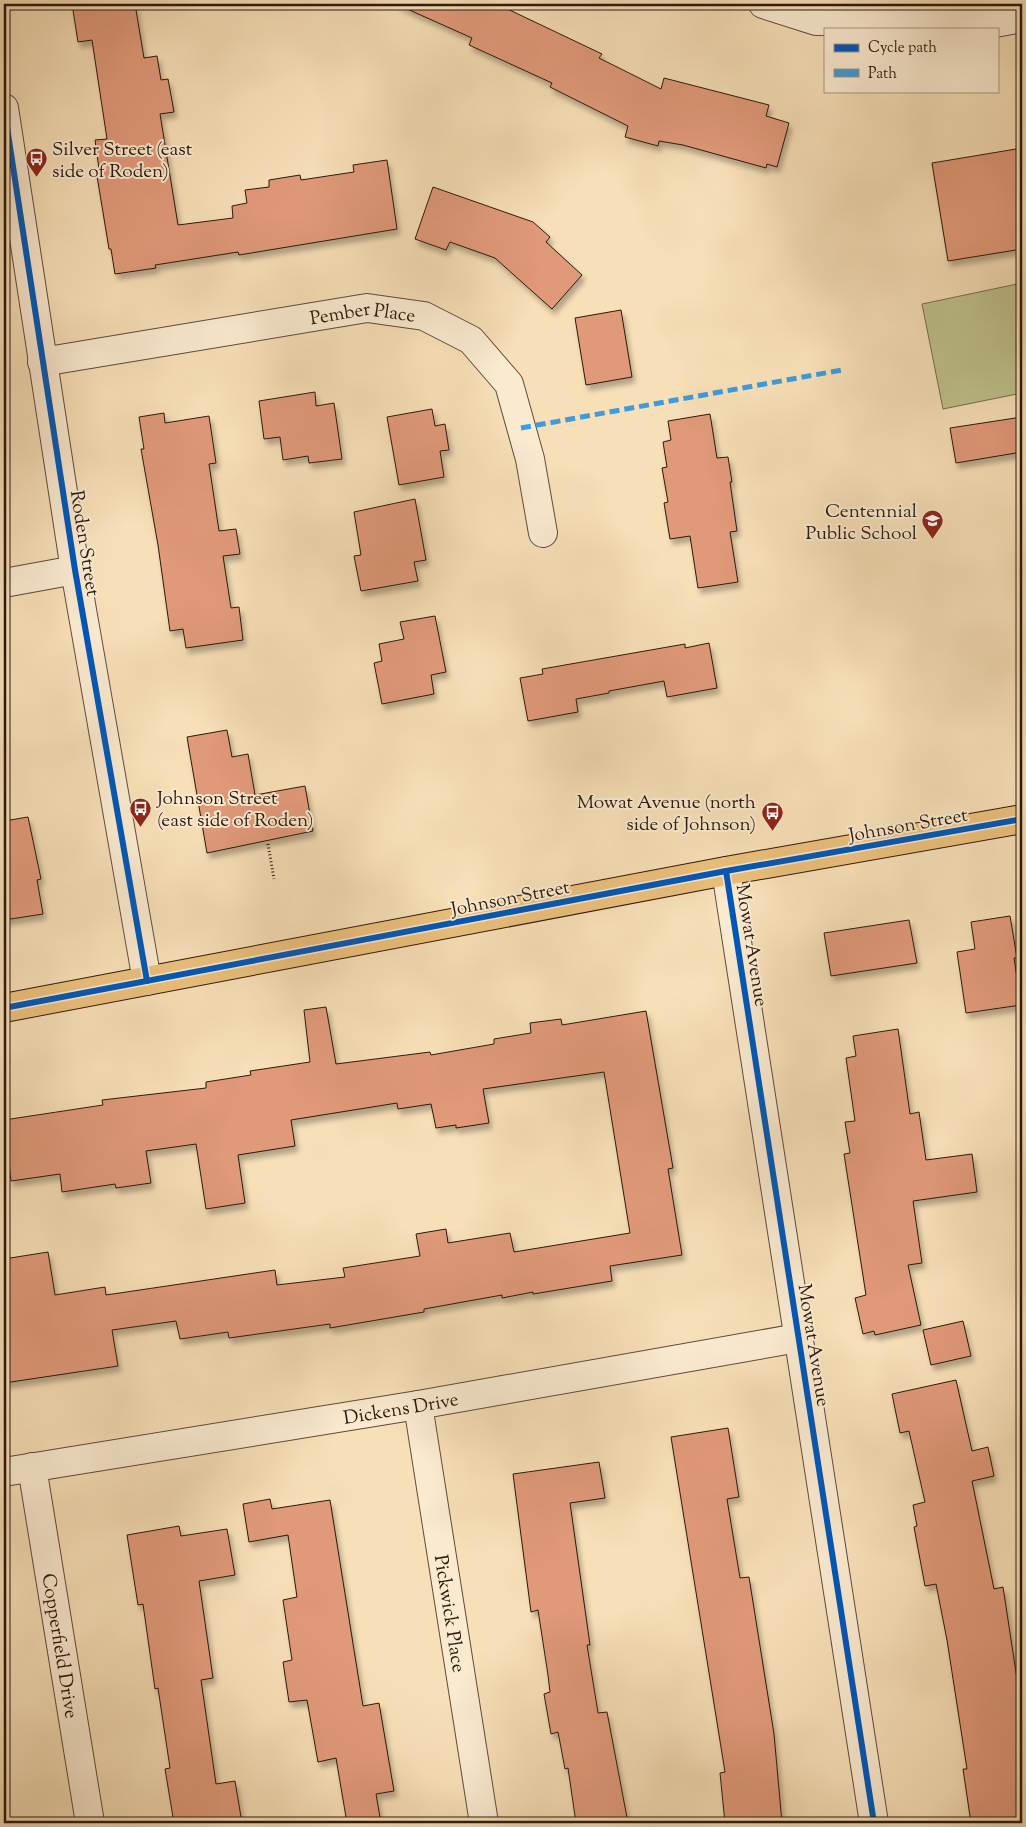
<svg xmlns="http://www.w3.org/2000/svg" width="1026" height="1827" font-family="'Sorts Mill Goudy',serif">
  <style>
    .green { fill: #bfc18c; stroke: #756d4c }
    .building { fill: #e09979; stroke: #2b190d; filter: url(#shadow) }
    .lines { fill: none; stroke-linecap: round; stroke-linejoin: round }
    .minor-casing { stroke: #5e4a38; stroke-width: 30 }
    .major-casing { stroke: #2b190d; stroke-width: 30 }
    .path { stroke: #2b190d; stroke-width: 3; stroke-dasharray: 1 2.5; stroke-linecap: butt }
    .minor { stroke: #faead0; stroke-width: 28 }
    .major { stroke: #ecc07c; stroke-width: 28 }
    .quiet { stroke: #3d9bde; stroke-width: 5; stroke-dasharray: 10 5; stroke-linecap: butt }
    .cycleway-casing { stroke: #faead0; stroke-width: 9 }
    .cycleway { stroke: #0057b8; stroke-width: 6 }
    .labels { text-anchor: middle; stroke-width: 4; stroke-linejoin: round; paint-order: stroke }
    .poi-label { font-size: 19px; fill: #2b190d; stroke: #faead0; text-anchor: start }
    .street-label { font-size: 19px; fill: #2b190d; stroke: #faead0 }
  </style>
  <defs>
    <filter id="shadow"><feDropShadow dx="3" dy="5.5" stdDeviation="2.5" flood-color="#0004"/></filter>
  </defs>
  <rect width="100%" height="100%" fill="#f7dfb7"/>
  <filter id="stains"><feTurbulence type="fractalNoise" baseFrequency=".004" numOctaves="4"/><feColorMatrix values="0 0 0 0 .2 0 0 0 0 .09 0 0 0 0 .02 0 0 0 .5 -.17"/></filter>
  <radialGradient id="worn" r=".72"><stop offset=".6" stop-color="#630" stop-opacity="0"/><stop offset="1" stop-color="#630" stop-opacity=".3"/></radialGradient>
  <polygon class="green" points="1022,283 1022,393 943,409 922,304"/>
  <g class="building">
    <polygon points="72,4 135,4 144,58 157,56 161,80 168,79 174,112 160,114 178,225 233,218 232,206 247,203 245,190 269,187 269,180 300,175 301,180 354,172 353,165 387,160 397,229 239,255 238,252 155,265 156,268 115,274 111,249 109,249 96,170 99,169 95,140 107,139 92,40 78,42"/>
    <polygon points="396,4 497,4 602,54 599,58 661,89 664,78 769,105 766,116 789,123 777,167 767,164 766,168 683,145 659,141 658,146 625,137 628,126 550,87 552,83 469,45 472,38"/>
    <polygon points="1022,148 1022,249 948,261 932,163"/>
    <polygon points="433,187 533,222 550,237 546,242 582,275 552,309 495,258 450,242 446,250 415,239"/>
    <polygon points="621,310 632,377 586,385 575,318"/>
    <polygon points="315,392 316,406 334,403 342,459 309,463 308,456 283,460 280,437 264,439 259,401"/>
    <polygon points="432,409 435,426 445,424 449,450 440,451 444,477 399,485 387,417"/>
    <polygon points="164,413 165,423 209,416 216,463 209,464 219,531 236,529 240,554 223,556 231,608 239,607 243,640 186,648 183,629 170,631 158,545 141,449 144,449 139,417"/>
    <polygon points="710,414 717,458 728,457 732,482 730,482 737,531 730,532 738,582 698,588 690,536 670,539 664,503 668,502 662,468 667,467 663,442 671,440 668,421"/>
    <polygon points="1022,417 1022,452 956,463 950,428"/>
    <polygon points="415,499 426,560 414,562 418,581 361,591 354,556 361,555 354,512"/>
    <polygon points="435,616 446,672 431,675 434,694 382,704 374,663 382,661 379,644 404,639 400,622"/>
    <polygon points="709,643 717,688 667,697 664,681 609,691 609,693 576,699 578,712 528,721 520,678 543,674 542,669 685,644 685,648"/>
    <polygon points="227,730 232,757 248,754 255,795 305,786 313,831 207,853 187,737"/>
    <polygon points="28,817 41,879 37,880 43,914 4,920 4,821"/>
    <polygon points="1010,916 1017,958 1014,958 1021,1005 966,1013 957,952 975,949 971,922"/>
    <polygon points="909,920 917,963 831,976 824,933"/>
    <polygon points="326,1007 336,1064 430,1052 431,1055 494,1044 494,1039 531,1033 530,1023 561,1019 562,1025 646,1011 673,1168 668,1169 682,1255 610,1266 612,1281 533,1294 533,1292 502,1298 502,1295 424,1309 424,1312 330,1328 330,1324 229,1338 228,1332 180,1339 176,1321 112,1330 118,1366 4,1383 4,1259 48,1252 55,1295 105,1287 106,1295 275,1270 277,1285 345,1277 343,1268 420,1256 416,1234 446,1229 448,1243 510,1233 514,1252 630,1233 604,1072 483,1089 489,1123 456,1128 456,1125 436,1128 431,1104 398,1109 397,1103 291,1120 295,1146 238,1155 245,1203 206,1209 196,1144 146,1151 151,1183 116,1188 115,1184 62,1192 60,1174 11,1181 4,1120 103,1105 102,1100 206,1088 206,1082 251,1075 250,1071 310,1062 304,1010"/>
    <polygon points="898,1029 910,1114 919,1112 926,1160 972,1154 977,1192 913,1201 922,1263 908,1265 921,1325 875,1335 874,1331 863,1334 855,1298 866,1295 844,1154 850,1153 845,1122 855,1121 846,1058 856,1056 853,1036"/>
    <polygon points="963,1321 971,1356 931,1365 923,1330"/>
    <polygon points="956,1380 972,1451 988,1447 994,1476 972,1481 994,1589 1003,1587 1019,1692 1022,1692 1022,1823 971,1823 963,1769 967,1769 947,1640 936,1584 925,1586 914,1527 917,1526 913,1505 925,1502 909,1431 900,1433 892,1394"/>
    <polygon points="728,1428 739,1497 727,1499 740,1578 749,1577 774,1734 782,1823 725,1823 720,1773 725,1772 671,1437"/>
    <polygon points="599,1462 605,1498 570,1503 590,1645 587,1645 598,1713 607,1712 628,1823 576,1823 568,1768 565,1769 558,1732 551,1734 544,1694 550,1692 548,1675 538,1610 531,1612 513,1474"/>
    <polygon points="270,1499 272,1509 330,1500 363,1706 379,1703 394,1791 376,1794 381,1823 347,1823 336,1758 318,1762 307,1700 289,1702 283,1662 292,1660 283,1600 297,1597 288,1535 249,1542 243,1504"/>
    <polygon points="179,1526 181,1536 227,1529 235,1575 199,1581 213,1678 201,1680 216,1784 235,1781 242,1823 174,1823 165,1769 170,1768 158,1688 155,1689 143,1604 138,1605 127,1535"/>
  </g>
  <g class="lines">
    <defs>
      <g id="minor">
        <polyline points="763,4 816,21 995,23 1022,18"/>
        <polyline points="4,108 75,570 147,981"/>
        <path id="s1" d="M42,362L367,308L424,316L471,340L509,384L530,459L543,533"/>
        <polyline points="4,583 75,570"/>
        <polyline points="726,871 874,1823"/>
        <path id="s2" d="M418,1405L484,1823"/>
        <path id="s3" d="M32,1467L90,1823"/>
        <path id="s4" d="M4,1472L418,1405L798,1338"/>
      </g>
      <polyline id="major" points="4,1008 726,871 1022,819"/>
    </defs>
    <use href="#minor" class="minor-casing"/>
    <use href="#major" class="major-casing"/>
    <polyline class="path" points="268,844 274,879"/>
    <use href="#minor" class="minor"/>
    <use href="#major" class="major"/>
    <polyline class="quiet" points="521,428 842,370"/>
    <defs>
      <g id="cycleway">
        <polyline points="4,108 75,570 147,981"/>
        <polyline points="726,871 874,1823"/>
        <polyline points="4,1008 726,871 1022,819"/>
      </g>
    </defs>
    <use href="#cycleway" class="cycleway-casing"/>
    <use href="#cycleway" class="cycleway"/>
  </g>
  <defs>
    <symbol id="bus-pin" viewBox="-11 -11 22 30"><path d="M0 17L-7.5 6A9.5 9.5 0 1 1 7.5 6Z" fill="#8f2418" stroke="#faead0"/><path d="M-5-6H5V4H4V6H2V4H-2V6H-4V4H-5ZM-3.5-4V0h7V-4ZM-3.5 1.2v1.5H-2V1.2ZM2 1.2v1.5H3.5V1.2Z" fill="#fff"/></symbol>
    <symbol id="school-pin" viewBox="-11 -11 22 30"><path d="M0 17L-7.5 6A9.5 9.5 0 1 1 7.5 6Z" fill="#8f2418" stroke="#faead0"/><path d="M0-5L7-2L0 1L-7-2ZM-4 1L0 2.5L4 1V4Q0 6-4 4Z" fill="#fff"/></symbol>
  </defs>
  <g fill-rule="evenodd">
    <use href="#bus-pin" x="24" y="146" width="25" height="34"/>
    <use href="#school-pin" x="920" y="508" width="25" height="34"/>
    <use href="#bus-pin" x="128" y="796" width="25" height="34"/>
    <use href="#bus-pin" x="760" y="800" width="25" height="34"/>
  </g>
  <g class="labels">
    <g class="poi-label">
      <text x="52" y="155">Silver Street (east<tspan x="52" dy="22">side of Roden)</tspan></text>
      <text x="917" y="517" text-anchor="end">Centennial<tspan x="917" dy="22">Public School</tspan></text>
      <text x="157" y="804">Johnson Street<tspan x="157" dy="22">(east side of Roden)</tspan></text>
      <text x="756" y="808" text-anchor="end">Mowat Avenue (north<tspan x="756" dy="22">side of Johnson)</tspan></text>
    </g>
    <g class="street-label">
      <text dy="7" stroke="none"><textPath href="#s1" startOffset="325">Pember Place</textPath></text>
      <text transform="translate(86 543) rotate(81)" y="7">Roden Street</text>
      <text transform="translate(908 824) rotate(-10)" y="7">Johnson Street</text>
      <text transform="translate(510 897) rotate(-11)" y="7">Johnson Street</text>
      <text transform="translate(753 945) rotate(81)" y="7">Mowat Avenue</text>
      <text transform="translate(815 1345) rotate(81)" y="7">Mowat Avenue</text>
      <text dy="7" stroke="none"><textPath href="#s4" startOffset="402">Dickens Drive</textPath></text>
      <text dy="7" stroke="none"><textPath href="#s2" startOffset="211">Pickwick Place</textPath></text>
      <text dy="7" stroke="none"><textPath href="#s3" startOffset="181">Copperfield Drive</textPath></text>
    </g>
  </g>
  <rect width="1026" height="1827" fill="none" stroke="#f7dfb7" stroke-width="20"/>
  <rect x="5" y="5" width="1016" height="1817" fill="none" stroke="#2b190d" stroke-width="2.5"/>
  <rect x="10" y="10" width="1006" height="1807" fill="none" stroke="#2b190d"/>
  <rect x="824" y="28" width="175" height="65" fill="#faead0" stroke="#a79682"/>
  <rect x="834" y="44" width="25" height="8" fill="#0057b8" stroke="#a79682"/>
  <text x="868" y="52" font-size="15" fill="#2b190d">Cycle path</text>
  <rect x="834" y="69" width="25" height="8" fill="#3d9bde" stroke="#a79682"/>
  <text x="868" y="78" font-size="15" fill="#2b190d">Path</text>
  <rect width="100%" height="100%" filter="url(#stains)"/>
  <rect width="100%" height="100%" fill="url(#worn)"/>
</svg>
